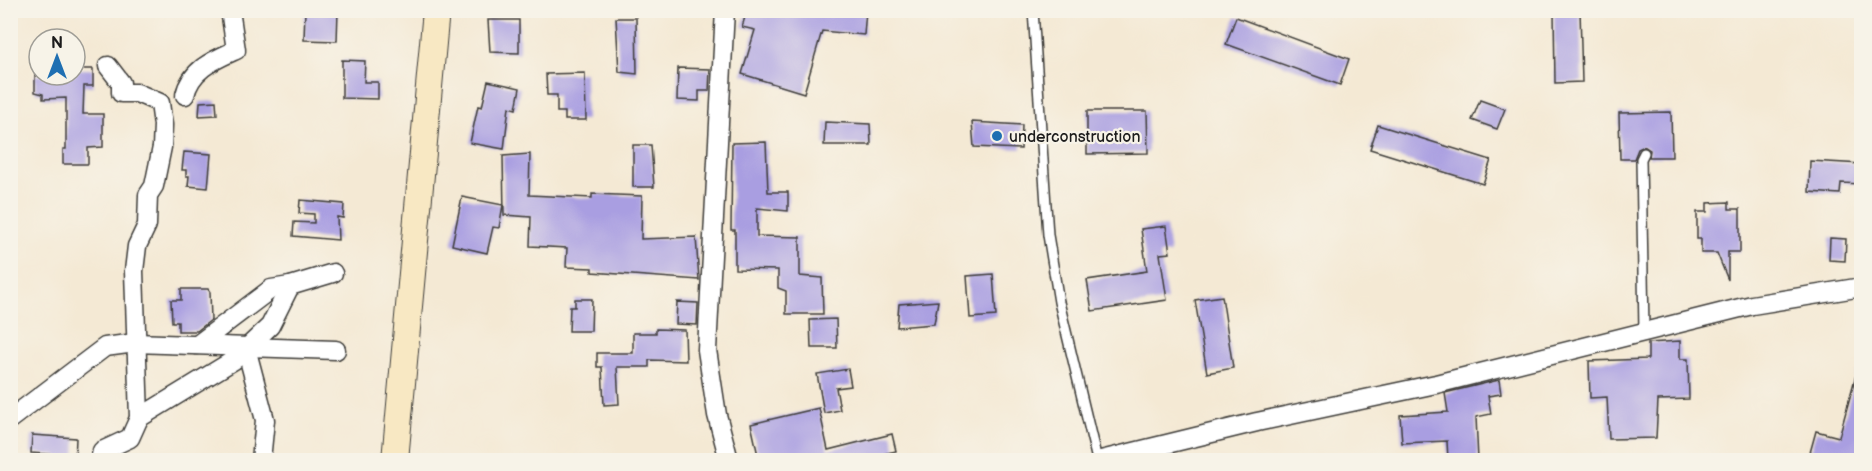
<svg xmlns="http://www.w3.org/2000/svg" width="1872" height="471" font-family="'Balsamiq Sans',sans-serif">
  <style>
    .building { fill: #a99ee1 }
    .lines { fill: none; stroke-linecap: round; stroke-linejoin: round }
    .service-casing { stroke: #3c3b38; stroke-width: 12 }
    .minor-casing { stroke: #3c3b38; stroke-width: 21 }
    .secondary-casing { stroke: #3c3b38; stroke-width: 28 }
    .service { stroke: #fff; stroke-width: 9 }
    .minor { stroke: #fff; stroke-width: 18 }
    .secondary { stroke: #f8e8c3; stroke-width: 26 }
    .poi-dot { fill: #1f6fb2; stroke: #f7f3e8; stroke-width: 2 }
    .labels { text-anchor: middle; stroke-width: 4.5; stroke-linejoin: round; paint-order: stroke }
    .poi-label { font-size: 16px; fill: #1c1c1c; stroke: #f7f3e8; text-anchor: start }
  </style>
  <rect width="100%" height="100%" fill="#f7f3e8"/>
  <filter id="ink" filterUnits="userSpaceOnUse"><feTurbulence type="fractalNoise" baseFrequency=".0167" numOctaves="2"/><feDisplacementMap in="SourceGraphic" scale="12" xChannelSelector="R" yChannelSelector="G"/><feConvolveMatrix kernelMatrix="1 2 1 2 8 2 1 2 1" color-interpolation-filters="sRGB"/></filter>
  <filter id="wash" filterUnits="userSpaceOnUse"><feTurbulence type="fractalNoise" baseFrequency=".008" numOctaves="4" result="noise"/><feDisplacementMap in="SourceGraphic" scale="24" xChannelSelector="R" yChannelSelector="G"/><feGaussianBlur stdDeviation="1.35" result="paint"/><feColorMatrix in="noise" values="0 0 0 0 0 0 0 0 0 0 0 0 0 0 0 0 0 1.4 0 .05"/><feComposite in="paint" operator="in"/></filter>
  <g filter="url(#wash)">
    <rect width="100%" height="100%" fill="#f4e9d4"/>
    <g id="blocks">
      <g class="building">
        <polygon points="305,10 338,10 337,41 304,40"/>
        <polygon points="747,10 866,10 864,35 822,31 804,93 742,74 755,30 742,27"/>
        <polygon points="1580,10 1582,82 1555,83 1554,11"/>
        <polygon points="1236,17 1349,59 1340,85 1226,44"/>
        <polygon points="616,18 636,18 637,74 619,72"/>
        <polygon points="488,20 519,20 519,53 490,52"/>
        <polygon points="342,60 365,61 364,82 378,82 378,99 342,98"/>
        <polygon points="678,68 710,69 709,91 699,91 699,101 677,100"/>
        <polygon points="75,69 93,69 93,86 84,86 83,114 103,114 103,147 88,148 88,164 63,164 63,149 66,149 66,98 43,99 43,94 35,92 35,75 75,75"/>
        <polygon points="585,73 586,120 565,120 565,112 557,112 557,95 547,95 546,74"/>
        <polygon points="488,81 520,88 516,109 509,107 504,149 470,143 478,106 482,107"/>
        <polygon points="1480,100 1505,109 1497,129 1472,120"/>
        <polygon points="216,101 217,115 199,116 200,102"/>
        <polygon points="1087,111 1147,111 1148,153 1087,154"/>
        <polygon points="1671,112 1672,157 1649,157 1650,150 1644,146 1638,149 1634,159 1620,159 1619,113"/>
        <polygon points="825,122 870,124 871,145 824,145"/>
        <polygon points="972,122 1022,125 1021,149 974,147"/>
        <polygon points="1378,125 1491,160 1483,184 1370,149"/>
        <polygon points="766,142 768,192 788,192 788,211 757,208 757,236 800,237 800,276 822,278 823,314 786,314 786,291 778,288 778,270 735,269 735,230 731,230 732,143"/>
        <polygon points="633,145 651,145 654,187 633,187"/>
        <polygon points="184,152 211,154 208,188 188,186 189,176 186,176 186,170 182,170"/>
        <polygon points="530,154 529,195 592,198 592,194 642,196 641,239 696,237 699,280 592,272 592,268 566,267 567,248 530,246 531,217 504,215 503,156"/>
        <polygon points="1810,161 1862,164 1862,184 1841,183 1840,194 1809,192"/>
        <polygon points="462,197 503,205 499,228 493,227 487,253 452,245"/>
        <polygon points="300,200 344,204 343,218 337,217 338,240 293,236 294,222 314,223 314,214 299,213"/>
        <polygon points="1729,202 1729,209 1740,209 1740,252 1728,252 1728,280 1717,253 1701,253 1701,239 1697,239 1697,212 1707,212 1707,203"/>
        <polygon points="1166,226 1170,253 1160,254 1167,300 1092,311 1087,280 1147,271 1141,229"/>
        <polygon points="1830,238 1846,239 1845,261 1829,260"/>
        <polygon points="993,274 996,316 970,318 967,276"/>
        <polygon points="181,289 208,289 210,292 211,320 197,331 178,331 178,322 172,322 171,300 181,300"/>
        <polygon points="1222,296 1233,368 1207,373 1195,300"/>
        <polygon points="575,299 592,299 591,331 569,331 570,307 575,307"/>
        <polygon points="938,301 934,324 897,327 899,304"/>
        <polygon points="677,302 698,303 697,325 676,324"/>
        <polygon points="836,319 837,348 811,348 810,320"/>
        <polygon points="656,329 685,330 686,361 649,360 649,367 617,367 619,404 604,405 602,367 597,367 597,353 633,353 633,333 656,333"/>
        <polygon points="1680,341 1680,359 1688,359 1689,399 1658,400 1656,438 1609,439 1607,397 1590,398 1589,361 1648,359 1648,343"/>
        <polygon points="848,369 851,386 836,388 840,410 824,413 817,374"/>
        <polygon points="1857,371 1862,371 1862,460 1808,460 1816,431 1839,437"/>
        <polygon points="1499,380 1501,394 1488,396 1491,414 1476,417 1478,460 1448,460 1447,441 1402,443 1400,415 1448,412 1445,393"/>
        <polygon points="819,408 828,450 892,434 896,451 858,460 759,460 751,424"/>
        <polygon points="32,435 76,438 75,460 57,460 57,455 31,453"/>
      </g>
    </g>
  </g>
  <g filter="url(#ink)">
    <use href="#blocks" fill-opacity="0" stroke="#3c3b38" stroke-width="1.5"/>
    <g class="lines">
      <defs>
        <g id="service">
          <polyline points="1033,10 1048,235 1059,302 1097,460"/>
          <polyline points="1644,330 1641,159 1644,153"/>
        </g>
        <g id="minor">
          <polyline points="725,10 707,350 717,415 729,460"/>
          <path d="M185,95C191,69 214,60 236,50L230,10"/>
          <polyline points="197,345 271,289 290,286"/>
          <polyline points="246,348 265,420 261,460"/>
          <polyline points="139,418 234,360 270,326 290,286 333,273"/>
          <polyline points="10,419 105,347 135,343 336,350"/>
          <polyline points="100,460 102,451 130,438 139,418 134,271 137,246 147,225 148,195 154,186 162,147 163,125 160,103 137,93 121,93 121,83 108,66"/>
          <polyline points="1101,460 1257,422 1436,384 1752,305 1862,287"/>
        </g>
        <polyline id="secondary" points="395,460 436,10"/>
      </defs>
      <use href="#service" class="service-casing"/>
      <use href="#minor" class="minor-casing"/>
      <use href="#secondary" class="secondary-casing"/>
      <use href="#service" class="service"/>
      <use href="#minor" class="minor"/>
      <use href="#secondary" class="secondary"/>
    </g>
  </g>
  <circle class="poi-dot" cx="997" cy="136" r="6"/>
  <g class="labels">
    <g class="poi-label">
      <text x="1009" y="142">underconstruction</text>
    </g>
  </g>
  <rect width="1872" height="471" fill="none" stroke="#f7f3e8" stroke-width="36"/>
  <g transform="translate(57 57)"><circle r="28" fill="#f7f3e8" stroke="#9f9d96" stroke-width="1.5"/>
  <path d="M0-4.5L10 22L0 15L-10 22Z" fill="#1f6fb2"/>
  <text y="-9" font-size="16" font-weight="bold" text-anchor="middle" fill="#1c1c1c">N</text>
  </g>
</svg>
